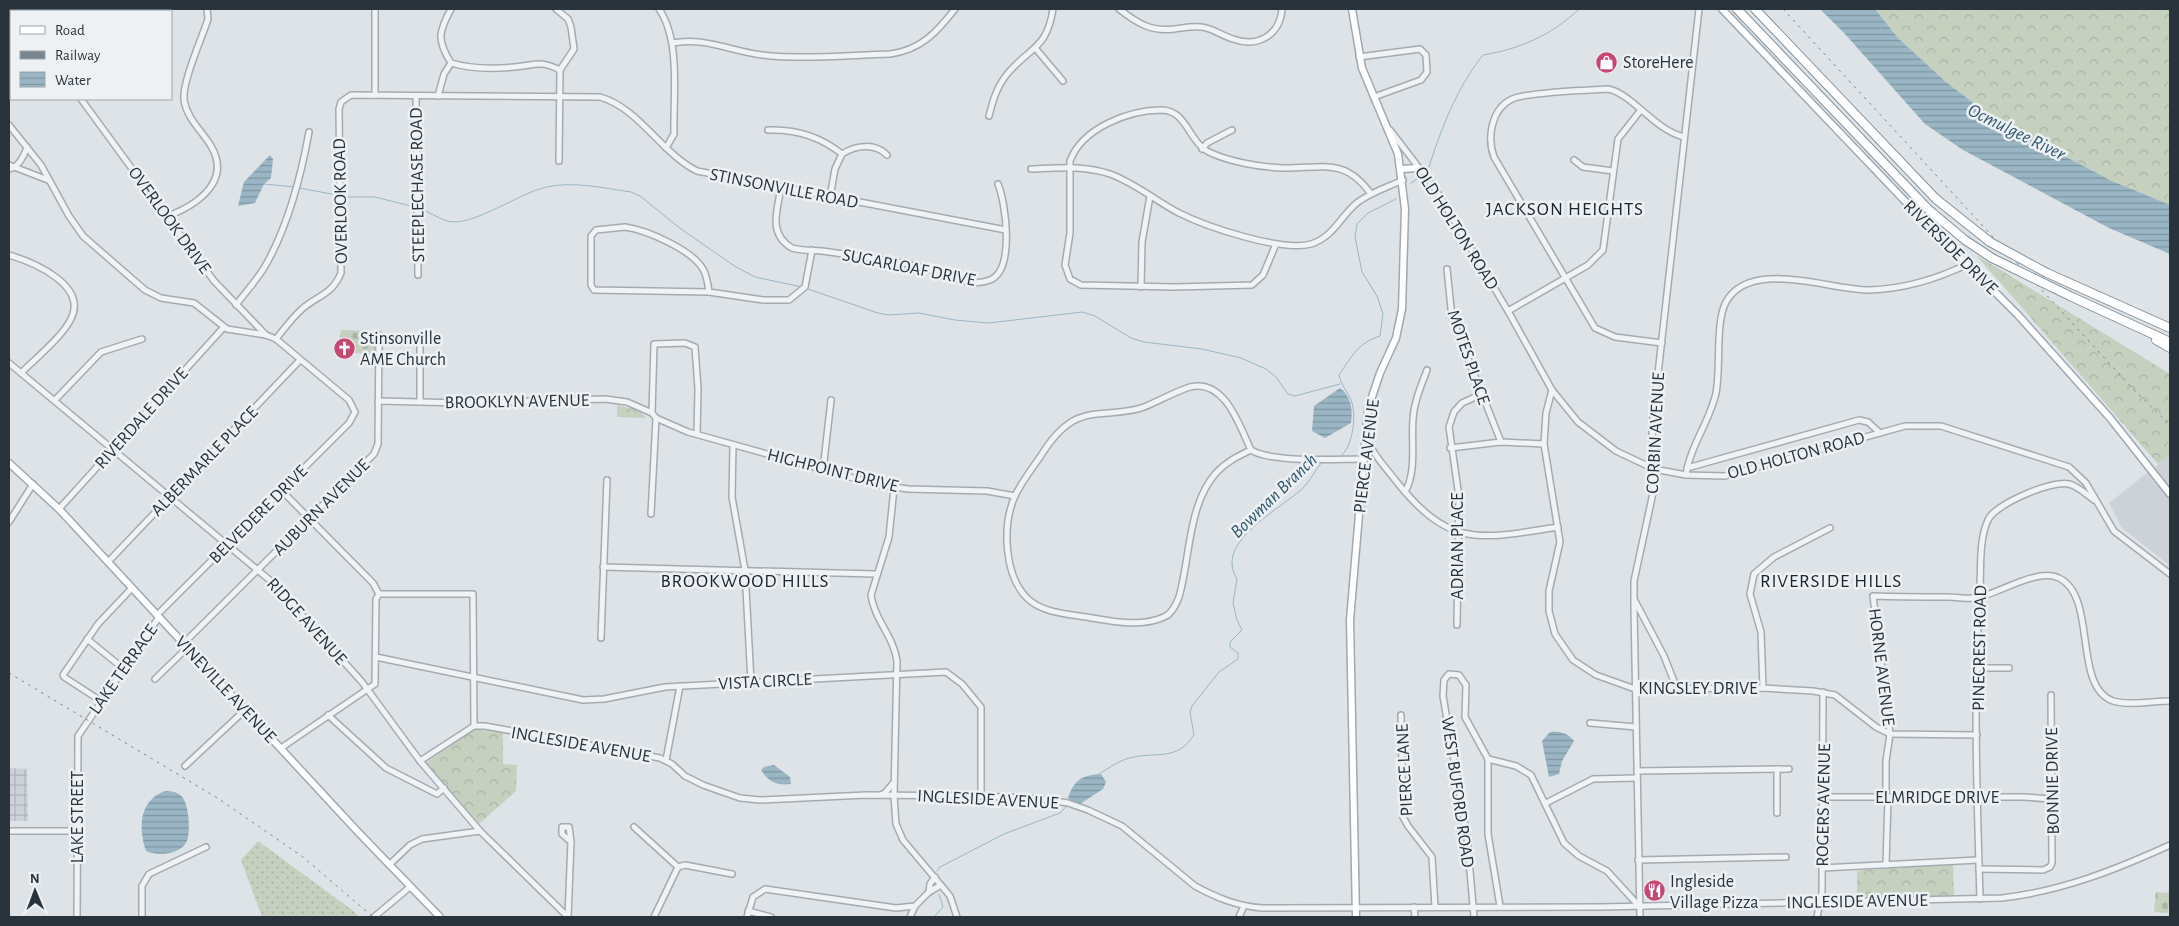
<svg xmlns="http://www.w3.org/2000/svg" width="2179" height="926" font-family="'Alegreya Sans',sans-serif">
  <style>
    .built { fill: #ccd2d8 }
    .industrial { fill: url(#industrial-grid) }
    .grass { fill: url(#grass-dots) }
    .forest { fill: url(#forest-crowns) }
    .cemetery { fill: url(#cemetery-stones) }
    .water { fill: url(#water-rules) }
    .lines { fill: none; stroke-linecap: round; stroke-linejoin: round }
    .stream { stroke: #9ab6c5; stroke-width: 1 }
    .minor-casing { stroke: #a4abb0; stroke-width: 8 }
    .major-casing { stroke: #9ea9b2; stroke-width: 9 }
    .highway-casing { stroke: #86939c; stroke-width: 10 }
    .minor { stroke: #f0f3f5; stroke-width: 5 }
    .major { stroke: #fff; stroke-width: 6 }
    .highway { stroke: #fff; stroke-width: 8 }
    .rail { stroke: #78858f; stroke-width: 1; stroke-dasharray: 2.5 5; stroke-linecap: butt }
    .highway-bridge-casing { stroke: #86939c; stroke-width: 10; stroke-linecap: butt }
    .highway-bridge { stroke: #fff; stroke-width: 8 }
    .labels { text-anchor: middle; stroke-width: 5; stroke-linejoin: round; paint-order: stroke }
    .poi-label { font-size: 18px; fill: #28333c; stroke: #edf1f4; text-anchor: start }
    .street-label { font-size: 18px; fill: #28333c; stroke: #edf1f4 }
    .water-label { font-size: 19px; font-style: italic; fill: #34586e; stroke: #edf1f4 }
    .neighbourhood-label { font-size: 19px; letter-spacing: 1px; fill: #1a242d; stroke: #edf1f4 }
  </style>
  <defs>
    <pattern id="industrial-grid" width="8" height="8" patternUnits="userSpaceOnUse" patternTransform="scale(1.25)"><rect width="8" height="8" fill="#ccd2d8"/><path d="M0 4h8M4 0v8" fill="none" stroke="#afb5ba"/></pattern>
    <pattern id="grass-dots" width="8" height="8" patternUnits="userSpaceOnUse" patternTransform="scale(1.25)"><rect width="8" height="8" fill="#c6d0bf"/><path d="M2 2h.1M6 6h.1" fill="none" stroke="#aab3a5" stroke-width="1.8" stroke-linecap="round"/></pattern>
    <pattern id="forest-crowns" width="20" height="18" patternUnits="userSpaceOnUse" patternTransform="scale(1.25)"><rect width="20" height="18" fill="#c6d0bf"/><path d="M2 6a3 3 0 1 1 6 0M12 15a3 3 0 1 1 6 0" fill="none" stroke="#aab3a5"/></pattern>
    <pattern id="cemetery-stones" width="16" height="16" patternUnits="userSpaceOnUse" patternTransform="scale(1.25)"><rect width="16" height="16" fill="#c6d0bf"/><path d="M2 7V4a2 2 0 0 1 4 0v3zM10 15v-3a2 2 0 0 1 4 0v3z" fill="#aab3a5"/></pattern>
    <pattern id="water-rules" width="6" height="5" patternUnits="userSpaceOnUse" patternTransform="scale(1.25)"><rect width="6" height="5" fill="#9ab6c5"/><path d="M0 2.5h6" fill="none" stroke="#7e95a1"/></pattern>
  </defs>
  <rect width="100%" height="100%" fill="#dee3e7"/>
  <polygon class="built" points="2170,455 2170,566 2122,528 2109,503"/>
  <polygon class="industrial" points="9,768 27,769 28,821 9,821"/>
  <polygon class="grass" points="258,841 352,910 360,917 262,917 241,860"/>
  <g class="forest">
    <polygon points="1875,9 2170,9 2170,205 2112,181 1997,121 1946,82 1898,38"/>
    <polygon points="1976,255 2170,374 2170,455 2158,464"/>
    <polygon points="617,405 640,411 646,418 617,417"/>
    <polygon points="474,729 503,733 503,764 517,765 516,791 479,824 426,763"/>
    <polygon points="1953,863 1954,897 1857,898 1857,871"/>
  </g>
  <g class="cemetery">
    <polygon points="341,330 377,331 375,355 347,352 348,344 345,344 346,341 339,340"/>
    <polygon points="2156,892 2170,893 2168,913 2154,912"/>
  </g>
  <g class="water">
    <polygon points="1820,9 1875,9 1898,38 1946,82 1997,121 2112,181 2170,205 2170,254 2109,228 2038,190 1963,150 1925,124 1845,34"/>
    <polygon points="270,155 273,159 271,178 264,184 255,203 238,206 244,182"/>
    <path d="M1340,388C1351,396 1353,409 1351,423L1325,438L1312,431L1314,406Z"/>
    <path d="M1550,732C1560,731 1568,733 1574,741L1562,761L1559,774L1549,777L1542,741Z"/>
    <path d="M774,765L790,777L791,784C776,785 770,783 761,770L764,767Z"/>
    <path d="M1101,774L1106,782L1103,789L1080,804L1071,801L1068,798C1074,780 1082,775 1101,774Z"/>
    <path d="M165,791C172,791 179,792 183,798C189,807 191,834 186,843C178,855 157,856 146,851C138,828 139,800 165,791Z"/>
  </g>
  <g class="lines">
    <g class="stream">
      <path d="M1428,170C1441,129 1456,89 1483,55C1520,49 1552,35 1579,9"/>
      <polyline points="1411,183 1420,177"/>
      <polyline points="264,184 295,187"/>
      <polyline points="299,188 337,195"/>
      <polyline points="343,197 375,197 415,207"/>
      <path d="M419,208C429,212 438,218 447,221C472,228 520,192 547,187C574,181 603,188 631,192L640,196L681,229L736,267L755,277L802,287"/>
      <polyline points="805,288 878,313 888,315 919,313 955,320 989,323 1082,312 1095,316 1131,338 1144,342 1202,349 1241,358 1266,369 1276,377 1288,394 1295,396 1340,384"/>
      <path d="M1340,457C1353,447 1357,415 1351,400C1347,391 1341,385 1339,375C1352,356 1358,343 1380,336L1383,314L1377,296L1362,272L1355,237L1357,224L1368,213L1396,199"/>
      <path d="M1099,774C1109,768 1121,759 1134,757C1158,752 1177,761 1194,735L1190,712L1192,706L1219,672L1238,659V653L1230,647V642L1242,630L1237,620L1233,603L1237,579C1213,541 1282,509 1304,487C1311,480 1315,470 1322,462"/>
      <polyline points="937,871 940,867 1004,834 1060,813 1068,805"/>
      <polyline points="934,917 943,907 939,894"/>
    </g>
    <defs>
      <g id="minor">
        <polyline points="16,9 18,11"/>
        <path d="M451,9C438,33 437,40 451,63C471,69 494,69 515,67C536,65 540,60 560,70"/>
        <polyline points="556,9 568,19 571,27 574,49 560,70 559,161"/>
        <path d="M659,9C681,41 673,96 674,134L666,148"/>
        <path d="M1119,9C1137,23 1151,32 1174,29C1183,28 1192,26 1201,27C1213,28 1222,36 1233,39C1258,48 1280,35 1282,9"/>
        <polyline points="125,11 126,9"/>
        <polyline points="9,12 11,12"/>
        <path d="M672,43C707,36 736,54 771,56C810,59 851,55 890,54C921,50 937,32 955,9"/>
        <polyline points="1036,49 1063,81"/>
        <polyline points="1359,57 1420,49 1426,55 1427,72 1421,80 1374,97"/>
        <polyline points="375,95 375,9"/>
        <polyline points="416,96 418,275"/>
        <polyline points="438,96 444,74 451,63"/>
        <polyline points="81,99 214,281 266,335"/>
        <path d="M989,116C993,100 997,86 1008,73C1030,47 1047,49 1053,9"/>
        <polyline points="9,125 41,165 69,216 83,236 145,290 161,298 194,303 227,329 266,335 276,339 349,400 355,412 349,423 157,615"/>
        <path d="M768,130C795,129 821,137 842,154"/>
        <polyline points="1390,130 1436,190 1508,311 1552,390 1578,422 1616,451 1654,469 1686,475 1725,476 1905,426 1941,426 2069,467 2086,483 2114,531 2170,574"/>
        <polyline points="1202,149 1207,143 1232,130"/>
        <polyline points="1574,160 1583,167 1613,171"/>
        <polyline points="9,165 48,180"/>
        <path d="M9,169C19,167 24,156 27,147"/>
        <path d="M1031,169C1057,168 1084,165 1110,174C1135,183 1156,201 1179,213C1207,227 1281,252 1311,244C1334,237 1341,215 1358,202C1372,192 1388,187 1403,180"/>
        <path d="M781,188C777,211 768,234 792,248C802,251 812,250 822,251C858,256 896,260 931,270C949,276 970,288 990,280C1015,270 1006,204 998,184"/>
        <path d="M830,197L835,169L842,154C856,145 875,143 887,155"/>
        <path d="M168,216C197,205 232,181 211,146C202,131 187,119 184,100C182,82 202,38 208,19L207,9"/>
        <path d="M625,227C647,230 692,250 703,269C707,276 708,284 709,292L594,290L591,285V236L596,230Z"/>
        <path d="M1276,244L1263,275L1252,285L1175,287L1081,285L1070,279L1065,265L1070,233V161C1082,128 1129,110 1162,110C1188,111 1188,143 1211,153C1231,162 1260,167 1282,168C1321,169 1344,156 1371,194"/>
        <path d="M9,255C33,262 88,285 71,319C62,337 36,358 21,373"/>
        <polyline points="1447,269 1452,318 1501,442"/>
        <polyline points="1141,287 1142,242 1150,196"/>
        <polyline points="709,292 763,300 789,300 805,287 812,250"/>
        <path d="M236,305C245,293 256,281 264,268C287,229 301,176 309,132"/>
        <polyline points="1508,311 1588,265 1603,250 1618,139 1640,111"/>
        <path d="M276,339C284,329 292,318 302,309C318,295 332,295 341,273L339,109L341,102L351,95L600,97C639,108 661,153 697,171L1006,230"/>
        <path d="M1662,343L1615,337L1595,328L1494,157C1487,138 1491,109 1512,99C1527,92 1589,90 1608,89C1633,94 1654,130 1684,137"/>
        <polyline points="9,363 272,582 362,682 420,761 480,831 568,917"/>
        <polyline points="1552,390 1546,413 1544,444 1560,542 1549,591 1549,611 1555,634 1573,660 1596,675 1635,689 1763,688 1813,691 1835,695 1876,727 1890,734 1977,735"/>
        <polyline points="55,400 101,352 142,339"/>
        <polyline points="378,401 462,403 605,399 627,402 652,413"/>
        <polyline points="420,402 420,338"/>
        <polyline points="656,418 688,432 875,484 908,489 987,491 1015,496"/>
        <path d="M1366,436C1371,452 1386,468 1396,481C1450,549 1480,539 1558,527"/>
        <polyline points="733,445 732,497 745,570 751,682"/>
        <polyline points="1450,448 1501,442 1544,444"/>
        <path d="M1251,450C1240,427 1225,378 1190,387C1174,392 1159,401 1144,407C1121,416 1094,409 1073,421C1059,429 1048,444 1040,457C1031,470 1021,483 1015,496C1002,525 1004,575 1027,598C1043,614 1071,614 1092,618C1115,622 1142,627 1164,617C1172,614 1176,605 1179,597C1190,559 1188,504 1216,473C1226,462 1238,456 1251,450C1272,463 1336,459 1363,459"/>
        <polyline points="1687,468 1859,420 1868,422 1880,433"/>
        <polyline points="823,470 831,400"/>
        <path d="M1686,475C1690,446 1710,421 1716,393C1721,368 1715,322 1726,302C1750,258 1829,290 1869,290C1904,289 1937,279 1968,264"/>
        <path d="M894,488L889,537L871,595C874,619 894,637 897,661L894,796L896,824L903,840L950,896L957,917"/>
        <polyline points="282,491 373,583 379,594 473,594 474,726"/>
        <path d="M1405,492C1417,471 1411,442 1413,419C1414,402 1421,386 1427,370"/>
        <polyline points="59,509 224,327"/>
        <polyline points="651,514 656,418 652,413 654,344 685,343 695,347 698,389 697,434"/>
        <polyline points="9,522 33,484"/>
        <polyline points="108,562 300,360"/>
        <polyline points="603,567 875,574"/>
        <polyline points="1635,601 1664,656 1677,689"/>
        <polyline points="1457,625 1459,497 1449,427 1454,412 1462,403 1482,394"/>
        <polyline points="601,638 607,480"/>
        <polyline points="87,639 124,669"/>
        <polyline points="183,644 374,454 378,444 379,335"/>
        <polyline points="376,657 583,700 604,699 665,687 946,672 962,684 981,707 981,796"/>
        <polyline points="1977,668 2009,668"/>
        <polyline points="155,679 187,648"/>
        <polyline points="1763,688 1761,632 1750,594 1754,574 1774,557 1830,528"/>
        <polyline points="101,701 64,677 63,675 98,624 132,588"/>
        <polyline points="328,715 386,768 437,794 444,788"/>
        <polyline points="1401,715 1403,817 1408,826 1432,857 1435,907"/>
        <polyline points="1590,723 1636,727"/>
        <polyline points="281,748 375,684 376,599 379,594"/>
        <polyline points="1488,759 1516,766 1531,775 1564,843 1579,856 1607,871 1639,906"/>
        <polyline points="666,760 680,686"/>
        <path d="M420,761L474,726H485L660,758L672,764L685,776L703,785L740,798L760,800L866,795L981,796L1041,799L1068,803L1088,810L1122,826L1195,886C1217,898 1237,906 1262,908L1602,907L2002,898C2062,891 2115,870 2170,845"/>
        <polyline points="185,766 245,710"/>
        <polyline points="1637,771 1789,769"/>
        <polyline points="880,795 885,793 894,782"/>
        <polyline points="1823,797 2024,797 2050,799"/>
        <path d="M1886,797V761L1890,734L1873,596C1899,597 1924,597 1949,597C1959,597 1971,600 1980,597C2001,592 2038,568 2059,578C2098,597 2072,686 2113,701C2130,706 2153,701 2170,701"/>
        <polyline points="1546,803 1593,779 1637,778"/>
        <polyline points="1777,813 1777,769"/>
        <polyline points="634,827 678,867 685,865 732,874"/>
        <polyline points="9,831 77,831"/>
        <polyline points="1638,860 1786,857"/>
        <polyline points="389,865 410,845 422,839 480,831"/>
        <polyline points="1886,865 1888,797"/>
        <polyline points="1822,868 1978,860"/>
        <polyline points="1979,869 2043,870 2050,867 2052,863 2051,695"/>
        <polyline points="929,892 930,884 935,877"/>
        <path d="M1980,899C1977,796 1973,691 1980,587C1981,567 1979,539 1988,520C1995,504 2052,480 2069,484C2078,486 2087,495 2094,500"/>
        <polyline points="1414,907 1415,917"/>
        <polyline points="748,911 771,917"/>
        <polyline points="77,917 78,736 159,617"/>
        <polyline points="142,917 142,886 149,874 206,847"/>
        <polyline points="374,917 410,887"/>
        <polyline points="568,917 571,842 569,827 562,827 562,834 571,842"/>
        <polyline points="654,917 678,867"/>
        <polyline points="747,917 753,897 765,889 896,908 915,906 929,892 941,885"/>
        <polyline points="910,917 915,906"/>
        <polyline points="1239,917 1244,906"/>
        <polyline points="1474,917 1467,837 1443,696 1444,680 1449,674 1459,675 1466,685 1465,717 1488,759 1488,834 1500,906"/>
        <polyline points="1640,917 1634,608 1634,581 1653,493 1652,427 1699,9"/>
        <polyline points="1817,917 1822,892 1823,692"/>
      </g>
      <g id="major">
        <polyline points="1352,9 1362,68 1398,154 1405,209 1402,309 1396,338 1380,373 1368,409 1350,620 1356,917"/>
        <polyline points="1722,9 1923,220 2018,315 2110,418 2170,494"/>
        <polyline points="1402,169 1417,168"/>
        <polyline points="9,463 59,509 358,832 440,917"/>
      </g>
      <g id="highway">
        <polyline points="1737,9 1928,209 1965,240 1992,258"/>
        <polyline points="1755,9 1936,199 1990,242"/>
        <polyline points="2047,273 2170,328"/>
        <polyline points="2070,296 2170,342"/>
        <polyline points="2156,340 2170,348"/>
      </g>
    </defs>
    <use href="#minor" class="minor-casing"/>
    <use href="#major" class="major-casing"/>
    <use href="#highway" class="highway-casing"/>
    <use href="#minor" class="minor"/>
    <use href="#major" class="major"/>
    <use href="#highway" class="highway"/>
    <g class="rail">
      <polyline points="1783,9 2133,389 2170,425"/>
      <polyline points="9,673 219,799 303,857 373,917"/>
    </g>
    <defs>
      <g id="highway-bridge">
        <polyline points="1990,242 2047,273"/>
        <polyline points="1992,258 2070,296"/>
      </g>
    </defs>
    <use href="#highway-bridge" class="highway-bridge-casing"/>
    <use href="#highway-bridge" class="highway-bridge"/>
  </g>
  <defs>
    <symbol id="shop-disc" viewBox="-11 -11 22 22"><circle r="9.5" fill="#c64871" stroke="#edf1f4"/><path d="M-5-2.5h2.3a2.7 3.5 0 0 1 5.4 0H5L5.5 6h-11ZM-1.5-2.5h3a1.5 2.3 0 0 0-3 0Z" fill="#fff"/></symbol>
    <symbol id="church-disc" viewBox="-11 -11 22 22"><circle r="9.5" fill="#c64871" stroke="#edf1f4"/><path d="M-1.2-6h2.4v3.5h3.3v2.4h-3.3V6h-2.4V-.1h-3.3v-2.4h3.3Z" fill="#fff"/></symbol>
    <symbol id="restaurant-disc" viewBox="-11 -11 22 22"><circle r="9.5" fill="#c64871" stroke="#edf1f4"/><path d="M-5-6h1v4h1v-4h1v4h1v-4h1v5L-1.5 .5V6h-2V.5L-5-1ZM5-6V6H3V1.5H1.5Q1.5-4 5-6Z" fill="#fff"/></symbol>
  </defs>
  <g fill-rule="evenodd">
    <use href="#shop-disc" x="1594" y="50" width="25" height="25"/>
    <use href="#church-disc" x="332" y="336" width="25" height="25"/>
    <use href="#restaurant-disc" x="1642" y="878" width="25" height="25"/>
  </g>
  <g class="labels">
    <g class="poi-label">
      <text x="1623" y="68">StoreHere</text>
      <text x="360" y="344">Stinsonville<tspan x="360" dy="21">AME Church</tspan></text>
      <text x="1670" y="887">Ingleside<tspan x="1670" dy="21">Village Pizza</tspan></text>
    </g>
    <g class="street-label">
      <text transform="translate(417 185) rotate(-91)" y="6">STEEPLECHASE ROAD</text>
      <text transform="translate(784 188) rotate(11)" y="6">STINSONVILLE ROAD</text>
      <text transform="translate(340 201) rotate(-91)" y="6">OVERLOOK ROAD</text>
      <text transform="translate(170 220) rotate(54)" y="6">OVERLOOK DRIVE</text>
      <text transform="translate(1457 228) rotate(58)" y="6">OLD HOLTON ROAD</text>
      <text transform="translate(1951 247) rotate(45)" y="6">RIVERSIDE DRIVE</text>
      <text transform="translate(909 267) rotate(11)" y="6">SUGARLOAF DRIVE</text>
      <text transform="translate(1469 357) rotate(71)" y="6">MOTES PLACE</text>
      <text transform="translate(517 401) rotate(-1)" y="6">BROOKLYN AVENUE</text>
      <text transform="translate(141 418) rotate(-48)" y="6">RIVERDALE DRIVE</text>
      <text transform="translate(1655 433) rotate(-87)" y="6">CORBIN AVENUE</text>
      <text transform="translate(1796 455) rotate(-15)" y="6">OLD HOLTON ROAD</text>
      <text transform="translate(1366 456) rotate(-83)" y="6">PIERCE AVENUE</text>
      <text transform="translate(204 461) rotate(-46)" y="6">ALBERMARLE PLACE</text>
      <text transform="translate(833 470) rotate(14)" y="6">HIGHPOINT DRIVE</text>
      <text transform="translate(321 507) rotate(-45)" y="6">AUBURN AVENUE</text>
      <text transform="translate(258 514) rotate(-45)" y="6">BELVEDERE DRIVE</text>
      <text transform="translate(1457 546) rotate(-90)" y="6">ADRIAN PLACE</text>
      <text transform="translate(307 621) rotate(48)" y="6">RIDGE AVENUE</text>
      <text transform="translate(1979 648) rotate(-89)" y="6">PINECREST ROAD</text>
      <text transform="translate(1882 667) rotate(83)" y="6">HORNE AVENUE</text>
      <text transform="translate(123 669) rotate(-55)" y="6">LAKE TERRACE</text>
      <text transform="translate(765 681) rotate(-3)" y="6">VISTA CIRCLE</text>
      <text x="1698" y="694">KINGSLEY DRIVE</text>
      <text transform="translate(226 689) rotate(47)" y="6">VINEVILLE AVENUE</text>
      <text transform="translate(581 744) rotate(10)" y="6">INGLESIDE AVENUE</text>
      <text transform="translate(1404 770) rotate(-93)" y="6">PIERCE LANE</text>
      <text transform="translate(2052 781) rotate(-91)" y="6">BONNIE DRIVE</text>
      <text transform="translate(1458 792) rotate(82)" y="6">WEST BUFORD ROAD</text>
      <text x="1937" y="803">ELMRIDGE DRIVE</text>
      <text transform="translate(988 799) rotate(3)" y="6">INGLESIDE AVENUE</text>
      <text transform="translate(1823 805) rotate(-89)" y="6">ROGERS AVENUE</text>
      <text transform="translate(77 817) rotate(-90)" y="6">LAKE STREET</text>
      <text transform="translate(1857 901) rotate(-1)" y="6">INGLESIDE AVENUE</text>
    </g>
    <g class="water-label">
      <text transform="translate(2017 131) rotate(26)" y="7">Ocmulgee River</text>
      <text transform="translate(1273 495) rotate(-44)" y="7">Bowman Branch</text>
    </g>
    <g class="neighbourhood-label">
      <text x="1565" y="215">JACKSON HEIGHTS</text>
      <text x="745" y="587">BROOKWOOD HILLS</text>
      <text x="1831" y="587">RIVERSIDE HILLS</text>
    </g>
  </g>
  <rect width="2179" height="926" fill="none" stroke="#28333c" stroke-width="20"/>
  <rect x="10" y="10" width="162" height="90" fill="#edf1f4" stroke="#9ea5aa"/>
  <rect x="20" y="26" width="25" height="8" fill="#ffffff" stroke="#9ea5aa"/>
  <text x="55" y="35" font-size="15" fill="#28333c">Road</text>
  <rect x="20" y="51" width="25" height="8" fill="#78858f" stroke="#9ea5aa"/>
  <text x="55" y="60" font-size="15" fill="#28333c">Railway</text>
  <rect x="20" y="72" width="25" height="15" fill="url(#water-rules)" stroke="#9ea5aa"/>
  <text x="55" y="85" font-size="15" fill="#28333c">Water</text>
  <g transform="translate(35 891) rotate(359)" stroke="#edf1f4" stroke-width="4" paint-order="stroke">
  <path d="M0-4L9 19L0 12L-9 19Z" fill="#28333c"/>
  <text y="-8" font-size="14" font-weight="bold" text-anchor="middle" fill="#28333c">N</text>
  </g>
</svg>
